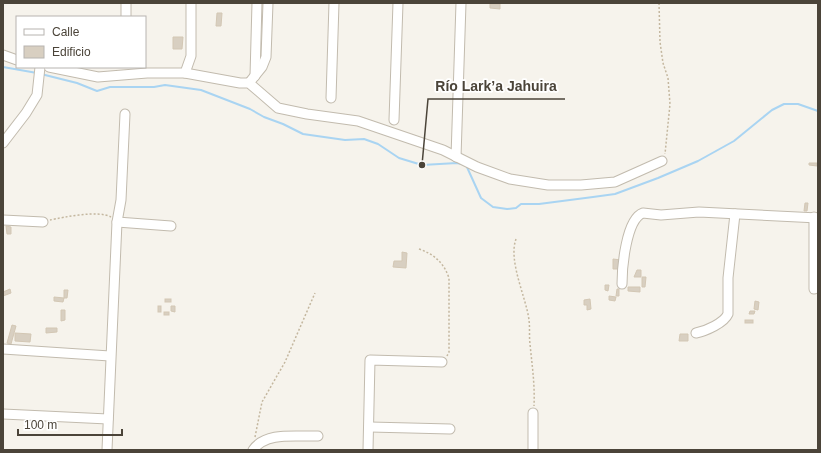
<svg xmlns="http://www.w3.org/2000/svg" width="821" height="453" font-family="Helvetica,sans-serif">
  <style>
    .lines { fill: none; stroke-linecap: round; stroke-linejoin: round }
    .stream { stroke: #a9d4f2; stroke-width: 2 }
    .building { fill: #d8cfc1; stroke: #d3c7b4 }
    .minor-casing { stroke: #c2bbae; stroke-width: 11 }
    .path { stroke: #c4b79f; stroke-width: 1.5; stroke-dasharray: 2 2; stroke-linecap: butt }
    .minor { stroke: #fff; stroke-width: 9 }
    .leader { fill: none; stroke: #4b4439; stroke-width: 1.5 }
    .callout-dot { fill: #4b4439; stroke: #fff; stroke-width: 1.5 }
    .callout-label { font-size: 14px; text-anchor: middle; font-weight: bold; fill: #4b4439; stroke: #fff; stroke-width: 3.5; stroke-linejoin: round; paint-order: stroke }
  </style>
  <rect width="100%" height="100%" fill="#f6f3ec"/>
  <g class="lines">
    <g class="stream">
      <polyline points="3,67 37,73"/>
      <polyline points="41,74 77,83 97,91 110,87 154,87 165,85 201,90 250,109 264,117 283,124 303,134 345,140 364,139 378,144 399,158 422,165 457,163 466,165 481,198 493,207 507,209 516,208 521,204 539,204 593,197 615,194 658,178 698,161 734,141 772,110 784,104 798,104 818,111"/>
    </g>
  </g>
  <g class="building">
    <polygon points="490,4 500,4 500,9 490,8"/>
    <polygon points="217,13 222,13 221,26 216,26"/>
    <polygon points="173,37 183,37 182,49 173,49"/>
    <polygon points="809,163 817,163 817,166 809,165"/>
    <polygon points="805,203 808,203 807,211 804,211"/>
    <polygon points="6,226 11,227 11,234 7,234"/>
    <polygon points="402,252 407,253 406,268 393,267 394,261 402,261"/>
    <polygon points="613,259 621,260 620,269 613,269"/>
    <polygon points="637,270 641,270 641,277 634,277"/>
    <polygon points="642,277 646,277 645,287 642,287"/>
    <polygon points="605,285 609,285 608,291 605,290"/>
    <polygon points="628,287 640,287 640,292 628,291"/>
    <polygon points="10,289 11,293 3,296 3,292"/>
    <polygon points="617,289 619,289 619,296 616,296"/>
    <polygon points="64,290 68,290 67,298 64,298"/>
    <polygon points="609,296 616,297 615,301 609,300"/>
    <polygon points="54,297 64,298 63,302 54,301"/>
    <rect x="165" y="299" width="6" height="3"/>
    <polygon points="590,299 591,309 587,310 587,305 584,305 584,300"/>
    <polygon points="755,301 759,302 758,310 754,309"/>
    <rect x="158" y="306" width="3" height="6"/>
    <polygon points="171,306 175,306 175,312 171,311"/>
    <polygon points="61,310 65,310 65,320 61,321"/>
    <polygon points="750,311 755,311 754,314 749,314"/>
    <rect x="164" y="312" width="5" height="3"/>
    <rect x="745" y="320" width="8" height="3"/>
    <polygon points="12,325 16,326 11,344 7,343"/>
    <polygon points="46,328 57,328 57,332 46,333"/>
    <polygon points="15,333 31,334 30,342 15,341"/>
    <polygon points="680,334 688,334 688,341 679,341"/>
  </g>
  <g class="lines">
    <defs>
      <g id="minor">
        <polyline points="126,17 126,3"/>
        <polyline points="3,55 17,60"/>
        <polyline points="49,67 98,77 147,73 185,73 191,56 191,3"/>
        <polyline points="185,73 240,83 249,83 278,108 307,114 358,121 443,150 477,167 510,179 548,185 581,185 615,182 662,161"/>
        <polyline points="255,76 257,3"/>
        <polyline points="249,83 262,67 266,57 268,3"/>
        <polyline points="331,98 334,3"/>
        <polyline points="394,120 398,3"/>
        <polyline points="3,143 26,113 37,95 40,67"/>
        <polyline points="456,157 461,3"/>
        <polyline points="814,217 814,289"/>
        <polyline points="3,220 43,222"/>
        <polyline points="117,222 171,226"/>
        <path d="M622,284C622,268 626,219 643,213L661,215L699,212L818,218"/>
        <path d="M696,333C706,331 724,323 728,314V278L735,214"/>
        <polyline points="3,349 110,356"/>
        <polyline points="3,414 108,419"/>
        <polyline points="370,427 450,429"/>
        <polyline points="107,450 117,222 121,200 125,114"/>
        <path d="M253,450C266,431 297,437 318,436"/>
        <polyline points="368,450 370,360 442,362"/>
        <polyline points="533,450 533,413"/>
      </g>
    </defs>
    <use href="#minor" class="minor-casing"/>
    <g class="path">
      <polyline points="659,3 660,42 663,63 668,78 670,104 665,154"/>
      <path d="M50,220C64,217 99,210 111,217"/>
      <path d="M516,239C508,261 526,297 529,320C530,328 529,336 530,344C532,365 535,384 534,406"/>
      <path d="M419,249C434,254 444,263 449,278V352L447,356"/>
      <polyline points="255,437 262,402 285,362 315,293"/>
    </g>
    <use href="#minor" class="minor"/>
  </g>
  <path class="leader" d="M422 165L428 99H565"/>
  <circle class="callout-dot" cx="422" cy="165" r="4"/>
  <g class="callout-label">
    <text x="496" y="91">Río Lark’a Jahuira</text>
  </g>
  <rect width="821" height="453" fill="none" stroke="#4b4439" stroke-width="8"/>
  <rect x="16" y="16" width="130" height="52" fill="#ffffff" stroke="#b7b4b0"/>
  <rect x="24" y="29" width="20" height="6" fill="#ffffff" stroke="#b7b4b0"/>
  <text x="52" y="36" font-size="12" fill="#4b4439">Calle</text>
  <rect x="24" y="46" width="20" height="12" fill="#d8cfc1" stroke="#b7b4b0"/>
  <text x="52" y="56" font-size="12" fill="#4b4439">Edificio</text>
  <path d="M18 429v6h104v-6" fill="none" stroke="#4b4439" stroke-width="2"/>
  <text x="24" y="429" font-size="12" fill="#4b4439" stroke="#ffffff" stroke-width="3" paint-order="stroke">100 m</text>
</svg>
